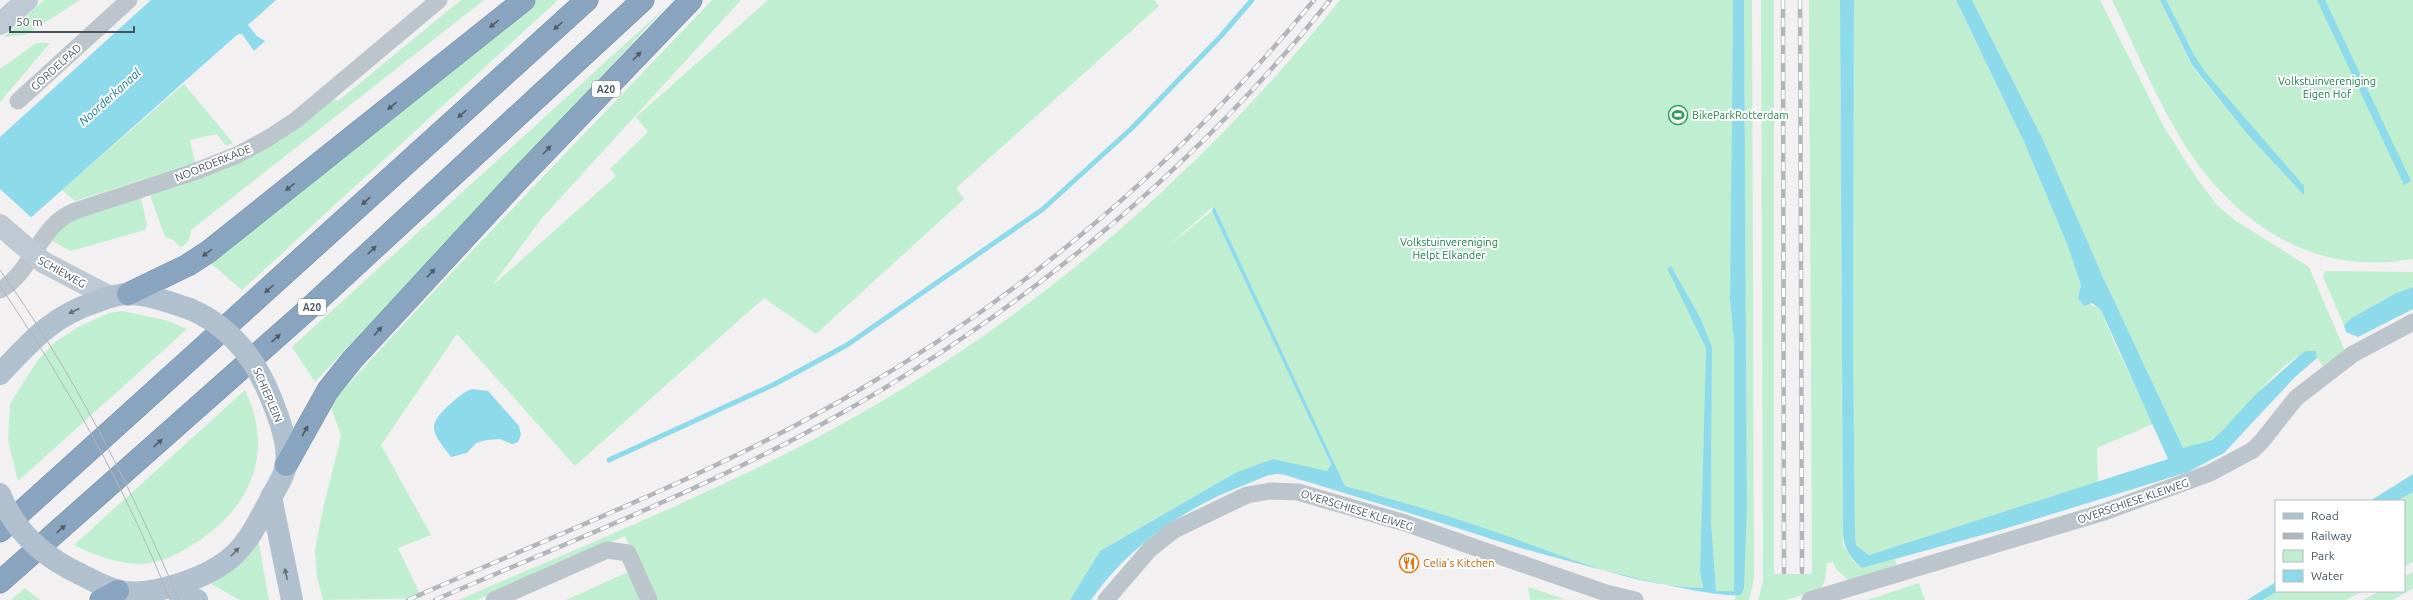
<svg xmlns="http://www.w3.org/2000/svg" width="2413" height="600" font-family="Ubuntu,sans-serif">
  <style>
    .green { fill: #bfefd0 }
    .water { fill: #8ddaeb }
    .pier { fill: #f2f0f0 }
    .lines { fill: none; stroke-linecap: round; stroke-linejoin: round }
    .stream { stroke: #8ddaeb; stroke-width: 5 }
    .motorway-casing { stroke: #748faa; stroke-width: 23 }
    .minor { stroke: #bcc5cc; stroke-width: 17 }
    .secondary { stroke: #bec9d3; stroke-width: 22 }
    .primary { stroke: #b0c0ce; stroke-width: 22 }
    .motorway { stroke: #88a4be; stroke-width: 22 }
    .tram { stroke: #b2b5ba; stroke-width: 1 }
    .rail-casing { stroke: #b2b5ba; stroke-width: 4.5 }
    .rail { stroke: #fff; stroke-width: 3; stroke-dasharray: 9; stroke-linecap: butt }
    .secondary-bridge { stroke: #bec9d3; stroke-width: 22 }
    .primary-bridge { stroke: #b0c0ce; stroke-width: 22 }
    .oneway { fill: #4e5c67 }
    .oneway2 { fill: #626f79 }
    .labels { text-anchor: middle; stroke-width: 4; stroke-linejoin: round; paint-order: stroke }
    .shield { fill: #fff; stroke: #7f878e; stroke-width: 1 }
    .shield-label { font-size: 10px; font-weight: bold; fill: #48545d }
    .street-label { font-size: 11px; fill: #48545d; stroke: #fff }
    .park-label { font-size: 11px; fill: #187f49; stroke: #fff }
    .leisure-label { font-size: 11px; fill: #27864d; stroke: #fff; text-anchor: start }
    .food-label { font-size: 11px; fill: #c56008; stroke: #fff; text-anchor: start }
    .water-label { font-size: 12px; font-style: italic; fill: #0e7b93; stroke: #fff }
  </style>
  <rect width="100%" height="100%" fill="#f2f0f0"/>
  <g class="green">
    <polygon points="44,0 80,0 25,35 4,37"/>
    <path d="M461,0H484L191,230C190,239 188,243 180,247L173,240L165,237L149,192L334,98L338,101Z"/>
    <polygon points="537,0 558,0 242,290 209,262"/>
    <polygon points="712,0 741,0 542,218 492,286 616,176 610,169 648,132 636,117 768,0 1154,0 1159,6 956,188 964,199 816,334 764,298 575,466 457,334 381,445 431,535 398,548 422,598 323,600 317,577 315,550 323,508 341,436 330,404 451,273"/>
    <path d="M1340,0H1733L1730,300L1734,343V591H1716L1711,521L1712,347L1701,319L1673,270L1706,348L1700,571L1703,588C1636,586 1573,560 1510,538C1456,518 1401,501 1345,486L1214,206L1163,250L1212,211L1331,464L1327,471L1311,469L1235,473L1100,551L1070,600H566L639,567L625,536L477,600H459C597,539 742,483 872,407C1052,302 1210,163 1340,0Z"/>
    <polygon points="1744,0 1752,0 1754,579 1749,600 1733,600 1735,599 1747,507"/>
    <polygon points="1761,0 1774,0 1774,574 1812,574 1809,0 1840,0 1843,545 1853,561 1862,568 1895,559 1898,567 1848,580 1836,569 1833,562 1827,563 1825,580 1821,589 1786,600 1758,600 1763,581"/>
    <polygon points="1854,0 1956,0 2025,144 2067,244 2081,285 2078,298 2101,310 2113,340 2153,424 2097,448 2098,482 1869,555 1856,545 1855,534 1853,341"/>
    <path d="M1972,0H2100L2164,127L2196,177L2217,205L2236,221L2309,267L2345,351L2323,366L2317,358L2316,351C2282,351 2241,421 2212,439C2208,442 2203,443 2198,444C2193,446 2188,449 2183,448L2103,277L2043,141Z"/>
    <path d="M2112,0H2160L2192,66L2248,135L2297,187L2194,62L2163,0H2413V259C2330,274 2260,240 2207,176C2166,125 2141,59 2112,0Z"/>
    <polygon points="667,6 315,382 292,347"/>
    <polygon points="36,43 50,43 0,102 0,69"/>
    <polygon points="184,84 233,143 226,146 217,134 190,140 195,163 75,201 62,190"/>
    <polygon points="141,197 147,226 145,230 71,251 43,236 58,223"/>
    <polygon points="2325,271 2413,272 2413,287 2396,293 2350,319 2344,325 2323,277"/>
    <polygon points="122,311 165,320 187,329 18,481 8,440 10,404 37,361 54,343 78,327 109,313"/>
    <path d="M245,390C276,454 249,511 192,545C178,554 159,564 141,564C119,564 94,555 74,545Z"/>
    <polygon points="2413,492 2413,562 2404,567 2404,501 2396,501"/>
    <polygon points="257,534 269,600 240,600 211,584"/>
    <polygon points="2413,572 2413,588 2393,600 2363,600 2380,591 2404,591 2404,577"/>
    <polygon points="1919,583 1925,600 1867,600"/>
    <polygon points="1528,587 1565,599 1577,599 1530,600"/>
    <polygon points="25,588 40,600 11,600"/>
    <polygon points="2278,591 2363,591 2346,600 2263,600"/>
  </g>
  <g class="water">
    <polygon points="151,0 276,0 248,25 257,36 265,41 254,51 242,34 238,34 0,245 0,137"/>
    <path d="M1733,0H1744L1747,507L1744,588L1741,595C1706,600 1526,551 1482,536C1423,517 1364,499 1305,481C1296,479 1284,473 1275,474C1266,475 1255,481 1247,484C1185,507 1129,546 1091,600H1070L1100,551L1235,473L1273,459L1327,471L1331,464L1212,211L1214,206L1345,486C1401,501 1456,518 1510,537C1573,560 1636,586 1703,588L1700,571L1706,348L1667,268L1671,266L1701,319L1712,347L1711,521L1716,591H1734V343L1730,300Z"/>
    <path d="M1840,0H1854L1853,341L1855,534L1856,545L1869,555L2168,459L2101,310L2092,303L2084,306L2078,298L2081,285L2067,244L2025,144L1956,0H1972L2043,140L2103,277L2183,448L2212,440L2223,430L2254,396L2300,355L2306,351H2316L2317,358L2294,378L2224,453L2188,472L2004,529L1862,568C1851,559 1844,549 1843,534Z"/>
    <polygon points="2160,0 2166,0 2194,55 2206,73 2304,186 2304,195 2248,135 2192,65"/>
    <polygon points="2317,0 2325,0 2411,181 2404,185"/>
    <polygon points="2413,287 2413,309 2358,337 2346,332 2344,325 2350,319 2396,293"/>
    <path d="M472,389L488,391L519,426L521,435L518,442L512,444L500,439L487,440L476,443L467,453L451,457C434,434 424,427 449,405C456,399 463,392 472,389Z"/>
    <polygon points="2413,474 2413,492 2396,501 2370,501"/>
    <polygon points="2276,582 2278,591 2263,600 2247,600"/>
  </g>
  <polygon class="pier" points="0,189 33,219 0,247"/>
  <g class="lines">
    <polyline class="stream" points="609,460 775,384 847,345 1043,209 1132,128 1221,36 1252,0"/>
    <defs>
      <g id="motorway">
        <polyline points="128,294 188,265 208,252 524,0"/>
        <polyline points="286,465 328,390 352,360 520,178 691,0"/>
        <polyline points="0,531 587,0"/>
        <polyline points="0,582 305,312 643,0"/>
        <polyline points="101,600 118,591"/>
      </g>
    </defs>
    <use href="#motorway" class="motorway-casing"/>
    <g class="minor">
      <polyline points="18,101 129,0"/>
      <path d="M0,290C33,272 39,224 75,211L194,172L237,155L267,139L296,120L439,0"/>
      <polyline points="494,600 607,550 628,553 649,600"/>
      <polyline points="1106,600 1150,549 1174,530 1247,495 1270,491 1298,492 1405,523 1606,593 1635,600"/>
      <polyline points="1810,600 2104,512 2210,473 2253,450 2262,441 2296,398 2353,354 2413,322"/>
    </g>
    <g class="secondary">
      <polyline points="0,24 27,0"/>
      <polyline points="43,262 110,297"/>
    </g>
    <g class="primary">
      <path d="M0,374C30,342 52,316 96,302C106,298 117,294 128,294C149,294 171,303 190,309"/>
      <polyline points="271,497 292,600"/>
      <path d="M80,574C92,580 106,588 119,591C152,598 211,577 235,554C251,538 260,518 271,498C276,487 284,478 286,465C289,443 279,418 271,398"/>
      <polyline points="169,587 197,600"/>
    </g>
    <use href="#motorway" class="motorway"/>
    <g class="tram">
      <path d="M0,270C73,372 130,485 179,600"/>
      <path d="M0,286C67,385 126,488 170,600"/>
    </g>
    <defs>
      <g id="rail">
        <polyline points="1783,0 1784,572"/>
        <polyline points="1800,0 1802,572"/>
        <path d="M408,600C557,534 713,475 854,393C1030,292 1186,156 1314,0"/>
        <path d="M435,600C557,547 682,498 800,436C1003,328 1186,180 1330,0"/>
      </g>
    </defs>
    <use href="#rail" class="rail-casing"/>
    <use href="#rail" class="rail"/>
    <polyline class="secondary-bridge" points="0,225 43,262"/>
    <g class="primary-bridge">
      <path d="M190,309C230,326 255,358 271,398"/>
      <path d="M0,494C15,532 44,557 80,574"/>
    </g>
  </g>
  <defs><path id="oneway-solid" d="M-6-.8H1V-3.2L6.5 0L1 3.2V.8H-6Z"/></defs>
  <g class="oneway">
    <use href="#oneway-solid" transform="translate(494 24) rotate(141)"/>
    <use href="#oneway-solid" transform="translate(558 26) rotate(138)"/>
    <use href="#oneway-solid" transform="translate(637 56) rotate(-46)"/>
    <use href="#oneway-solid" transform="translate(392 106) rotate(141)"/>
    <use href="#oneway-solid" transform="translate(462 114) rotate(138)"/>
    <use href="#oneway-solid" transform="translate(547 150) rotate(-46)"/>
    <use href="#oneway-solid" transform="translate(290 187) rotate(142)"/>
    <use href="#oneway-solid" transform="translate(366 201) rotate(138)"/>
    <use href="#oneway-solid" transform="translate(372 250) rotate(-43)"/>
    <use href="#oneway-solid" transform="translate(207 253) rotate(144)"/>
    <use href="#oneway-solid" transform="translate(431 273) rotate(-47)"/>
    <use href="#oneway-solid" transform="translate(269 289) rotate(138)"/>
    <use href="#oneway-solid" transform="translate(378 331) rotate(-48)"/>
    <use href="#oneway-solid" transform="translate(276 338) rotate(-41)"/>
    <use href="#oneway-solid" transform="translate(305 431) rotate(-61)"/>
    <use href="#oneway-solid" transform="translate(158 443) rotate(-41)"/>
    <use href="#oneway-solid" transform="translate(61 529) rotate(-42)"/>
  </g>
  <g class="oneway2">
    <use href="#oneway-solid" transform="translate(74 311) rotate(155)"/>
    <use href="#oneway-solid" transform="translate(235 552) rotate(-46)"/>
    <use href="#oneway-solid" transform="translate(286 574) rotate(-102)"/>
  </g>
  <defs>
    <symbol id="stadium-ring" viewBox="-11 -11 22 22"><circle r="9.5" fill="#fff" stroke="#2e9e5b" stroke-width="1.5"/><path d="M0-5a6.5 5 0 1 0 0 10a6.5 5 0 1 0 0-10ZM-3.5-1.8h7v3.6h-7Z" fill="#2e9e5b"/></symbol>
    <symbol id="restaurant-ring" viewBox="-11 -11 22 22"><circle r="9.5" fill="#fff" stroke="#e8710a" stroke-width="1.5"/><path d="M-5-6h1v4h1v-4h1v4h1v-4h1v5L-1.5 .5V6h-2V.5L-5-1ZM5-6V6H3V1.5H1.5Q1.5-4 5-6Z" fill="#e8710a"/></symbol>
  </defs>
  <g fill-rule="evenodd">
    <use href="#stadium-ring" x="1667" y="104" width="22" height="22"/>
    <use href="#restaurant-ring" x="1398" y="552" width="22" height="22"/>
  </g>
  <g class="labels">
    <g class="shield">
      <rect x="592" y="81" width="28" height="16" rx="3"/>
      <rect x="298" y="299" width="28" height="16" rx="3"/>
    </g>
    <g class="shield-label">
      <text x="606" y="93">A20</text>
      <text x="312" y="311">A20</text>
    </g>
    <g class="street-label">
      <text transform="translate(56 67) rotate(-42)" y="4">GORDELPAD</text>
      <text transform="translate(213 163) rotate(-22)" y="4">NOORDERKADE</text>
      <text transform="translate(62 272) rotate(29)" y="4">SCHIEWEG</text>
      <text transform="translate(268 395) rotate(67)" y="4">SCHIEPLEIN</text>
      <text transform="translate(2133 501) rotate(-19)" y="4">OVERSCHIESE KLEIWEG</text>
      <text transform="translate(1357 510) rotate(17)" y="4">OVERSCHIESE KLEIWEG</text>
    </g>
    <g class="park-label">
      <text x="2327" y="85">Volkstuinvereniging<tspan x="2327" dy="13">Eigen Hof</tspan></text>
      <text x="1449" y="246">Volkstuinvereniging<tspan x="1449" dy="13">Helpt Elkander</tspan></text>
    </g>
    <g class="leisure-label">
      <text x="1692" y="119">BikeParkRotterdam</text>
    </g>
    <g class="food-label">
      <text x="1423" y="567">Celia's Kitchen</text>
    </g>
    <g class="water-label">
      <text transform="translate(110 97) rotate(-42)" y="4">Noorderkanaal</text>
    </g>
  </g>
  <rect x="2275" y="500" width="130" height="92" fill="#ffffff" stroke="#b6bbbe"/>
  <rect x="2283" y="513" width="20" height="6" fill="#b0c0ce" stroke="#b6bbbe"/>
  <text x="2311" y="520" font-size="12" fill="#48545d">Road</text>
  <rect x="2283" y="533" width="20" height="6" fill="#b2b5ba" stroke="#b6bbbe"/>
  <text x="2311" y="540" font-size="12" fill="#48545d">Railway</text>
  <rect x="2283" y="550" width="20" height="12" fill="#bfefd0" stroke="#b6bbbe"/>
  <text x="2311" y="560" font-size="12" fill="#48545d">Park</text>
  <rect x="2283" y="570" width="20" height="12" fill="#8ddaeb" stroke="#b6bbbe"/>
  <text x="2311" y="580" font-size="12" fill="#48545d">Water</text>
  <path d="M10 26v6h124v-6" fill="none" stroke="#48545d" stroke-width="2"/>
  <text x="16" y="26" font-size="12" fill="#48545d" stroke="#ffffff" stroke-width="3" paint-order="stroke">50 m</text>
</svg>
